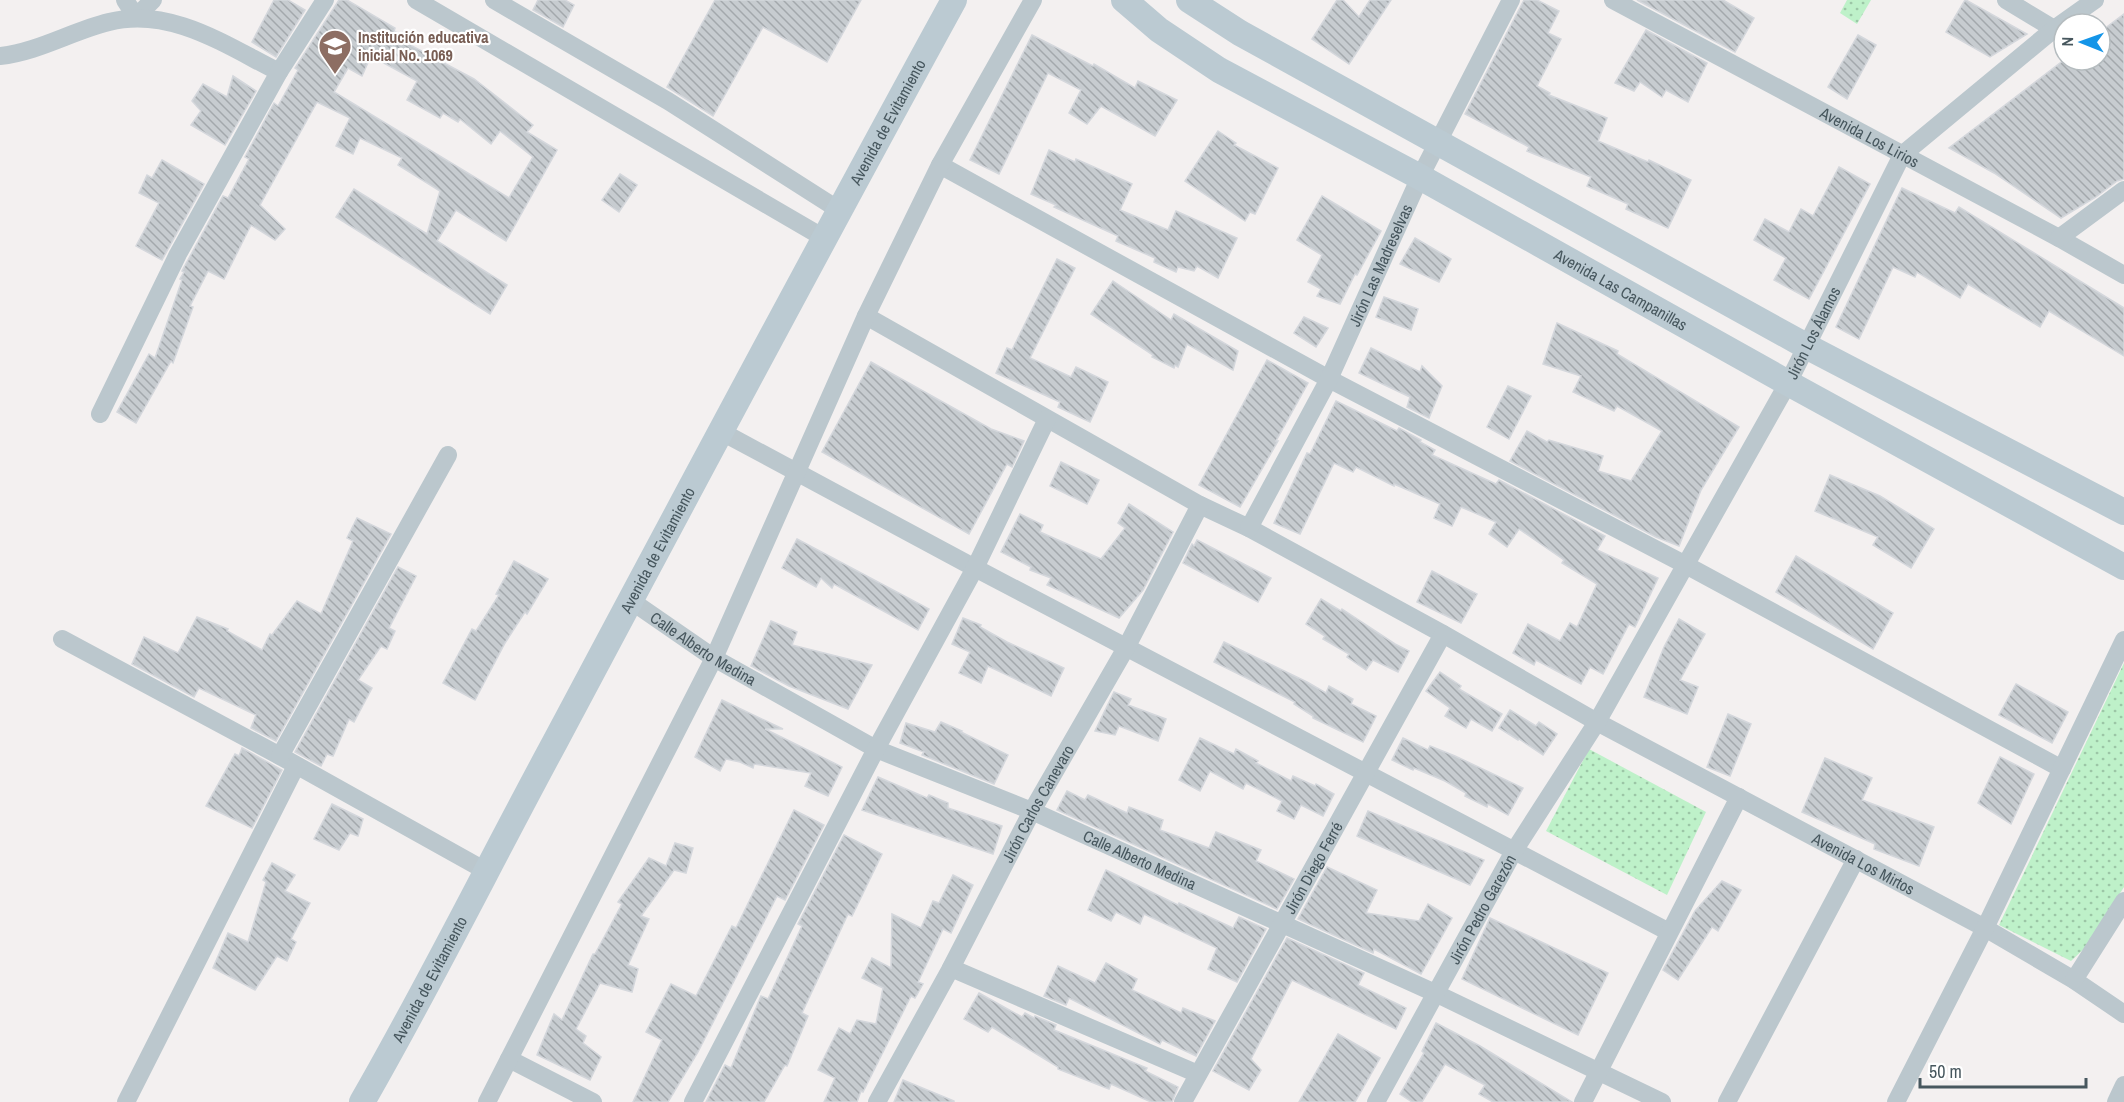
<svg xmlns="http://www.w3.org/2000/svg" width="2124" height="1102" font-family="'Archivo Narrow',sans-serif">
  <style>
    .park { fill: url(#park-dots) }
    .building { fill: url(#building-back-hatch); stroke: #d4d7dc; stroke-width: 1.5; fill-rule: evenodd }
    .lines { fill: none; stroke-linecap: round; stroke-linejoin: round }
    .street { stroke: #bbc7cd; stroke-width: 18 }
    .secondary { stroke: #bbcad2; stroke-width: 26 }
    .labels { text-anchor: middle; stroke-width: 4.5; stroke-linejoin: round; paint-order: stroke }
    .education-label { font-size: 16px; font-weight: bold; fill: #785e54; stroke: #fff; text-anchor: start }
    .street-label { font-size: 16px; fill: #47575e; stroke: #fff }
  </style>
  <defs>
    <pattern id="park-dots" width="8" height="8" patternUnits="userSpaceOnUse" patternTransform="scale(1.5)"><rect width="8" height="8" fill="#bef1c9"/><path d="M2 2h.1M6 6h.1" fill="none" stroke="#9cc6a6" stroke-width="1.8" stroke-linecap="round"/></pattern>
    <pattern id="building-back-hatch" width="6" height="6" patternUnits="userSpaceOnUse" patternTransform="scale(1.5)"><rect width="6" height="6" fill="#c7ccd0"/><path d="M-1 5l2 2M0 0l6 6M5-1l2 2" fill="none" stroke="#a3a8ac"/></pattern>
  </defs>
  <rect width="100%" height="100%" fill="#f3f0f0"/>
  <g class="park">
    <polygon points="1847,0 1871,0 1857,24 1840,13"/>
    <polygon points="2124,663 2124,887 2088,945 2071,961 1999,925"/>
    <polygon points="1589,749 1706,812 1667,895 1546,831"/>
  </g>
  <g class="building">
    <polygon points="274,0 288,0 305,10 276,57 252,42"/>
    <path d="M339,0H347L395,28L394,31L414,42L412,46L474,79L533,125L527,132L557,150L506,241L456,210L437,241L507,285L490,314L336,217L354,189L427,234L440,191L398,165L402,158L360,138L353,154L336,146L350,118L317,102L260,205L285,229L275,240L251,225L224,279L208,271L190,306L193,307L173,363L171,361L136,423L117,412L149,354L155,358L182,280L180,279L184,272L182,271L223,196L228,198L249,159L245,157L274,103L278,106L298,70L295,68ZM371,56L417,81L407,100L440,118L443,113L458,122L460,119L491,144L500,131L533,157L509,198L334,92L348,68L362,76Z"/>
    <polygon points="538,0 565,0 574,5 563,27 533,10"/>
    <polygon points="715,0 861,0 827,62 763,27 713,116 667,87"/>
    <polygon points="1337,0 1343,0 1359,17 1370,0 1391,0 1349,64 1312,39"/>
    <polygon points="1524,0 1537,0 1559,11 1548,33 1561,39 1537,86 1550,93 1549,95 1607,118 1598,141 1648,162 1649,160 1691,180 1668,228 1626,209 1628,204 1587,186 1591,177 1527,151 1529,147 1465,114"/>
    <polygon points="1637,0 1723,0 1754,18 1735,52"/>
    <polygon points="1965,0 1966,0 2027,34 1990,57 1946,32"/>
    <polygon points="2124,14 2124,179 2117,181 2096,197 2061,218 1994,173 1949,148 2064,60 2100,60 2100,32"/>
    <polygon points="1646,30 1707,63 1688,102 1666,90 1662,97 1640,82 1634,91 1615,83"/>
    <polygon points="1032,35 1093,66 1094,64 1135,88 1138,81 1177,100 1155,136 1101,106 1087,124 1069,113 1081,90 1048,73 999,174 970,160"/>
    <polygon points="1858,35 1876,45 1847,99 1828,87"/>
    <polygon points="233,76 256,91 225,145 191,125 201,111 192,101 203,84 227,97"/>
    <polygon points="1218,131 1236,143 1234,145 1278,168 1255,214 1250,212 1245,221 1185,181"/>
    <polygon points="1049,150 1075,162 1076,159 1132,184 1120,210 1168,230 1176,211 1237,238 1218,278 1197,266 1194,271 1178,267 1176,272 1154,262 1155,258 1116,241 1118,236 1054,207 1056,205 1031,194"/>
    <polygon points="162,160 204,184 162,260 136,246 159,203 139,193 147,175 152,178"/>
    <polygon points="1839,167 1870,184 1809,299 1774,280 1786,258 1754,240 1765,219 1789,232 1801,209 1813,216"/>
    <polygon points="620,174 637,185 619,212 602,200"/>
    <polygon points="1902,188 1955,213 1959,207 2124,308 2124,356 2049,311 2040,327 1968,284 1960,298 1917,272 1915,277 1893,267 1859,339 1836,327"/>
    <polygon points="1322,196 1381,231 1357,275 1355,274 1340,304 1317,296 1321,289 1308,282 1322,255 1297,240"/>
    <polygon points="1415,238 1451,259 1439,282 1400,264"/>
    <polygon points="1057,259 1075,268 1030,358 1071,377 1076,367 1108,382 1090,422 1058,407 1060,402 996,373 1007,348 1012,350"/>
    <polygon points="1113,281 1171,320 1174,314 1238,351 1233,370 1187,344 1178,367 1175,365 1174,368 1152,357 1153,355 1091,314"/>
    <polygon points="1384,297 1418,309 1411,330 1376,317"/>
    <polygon points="1304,317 1328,328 1316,347 1294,333"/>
    <polygon points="1557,323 1618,351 1617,354 1739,427 1701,490 1679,546 1656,537 1510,461 1527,431 1547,442 1549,440 1603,456 1598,471 1631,481 1662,431 1617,406 1614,411 1573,392 1581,376 1543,364"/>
    <polygon points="1371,348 1420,372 1422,366 1442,386 1429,418 1407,407 1410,397 1359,373"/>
    <polygon points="1267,360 1308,383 1276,441 1278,441 1240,507 1199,485"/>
    <polygon points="871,362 991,429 1024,441 1012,467 1007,464 969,534 822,452"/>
    <polygon points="1508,386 1531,396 1509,439 1487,427"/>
    <polygon points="1336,401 1397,431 1399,428 1421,440 1420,442 1435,450 1432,455 1496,484 1499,480 1605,536 1597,550 1658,578 1635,627 1629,624 1603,674 1590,667 1581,684 1536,660 1534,665 1513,653 1528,624 1560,641 1570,623 1577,627 1597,584 1562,563 1564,560 1519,529 1507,547 1489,534 1496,522 1461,507 1452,526 1434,518 1440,504 1394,484 1394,486 1356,467 1353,472 1334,463 1300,534 1274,523 1307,453 1310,454"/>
    <polygon points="1061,462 1099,480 1087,504 1050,486"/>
    <polygon points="1830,475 1880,496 1934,529 1911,568 1873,545 1878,537 1815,511"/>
    <polygon points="1129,504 1173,532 1143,590 1119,618 1047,585 1051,578 1030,570 1031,567 1001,552 1020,514 1043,525 1040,532 1101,559 1125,528 1118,523"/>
    <polygon points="357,518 391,534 276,741 251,728 256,715 199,688 194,697 132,664 144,637 178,653 197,617 228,629 227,631 262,650 270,634 272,635 297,601 321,614 353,541 347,538"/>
    <polygon points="797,539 929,609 918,630 834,584 832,588 821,578 816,587 782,568"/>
    <polygon points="1197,540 1271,578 1258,602 1183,563 1192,544 1194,546"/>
    <polygon points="1796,556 1893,613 1873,649 1776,592"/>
    <polygon points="514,561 548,579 527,614 525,612 505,643 475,700 443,683 472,629 476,631 499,595 496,594"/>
    <polygon points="398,567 416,576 389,628 395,631 387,649 381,646 358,680 372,688 354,722 349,719 333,756 327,754 321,766 295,752"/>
    <polygon points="1432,571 1477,594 1461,623 1417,602"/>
    <polygon points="1321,599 1341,611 1342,609 1395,644 1409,651 1398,672 1373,660 1366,670 1347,657 1349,654 1323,639 1325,636 1306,624"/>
    <polygon points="963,618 981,625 980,627 1007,642 1064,668 1051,696 988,666 981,683 959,673 970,652 952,644"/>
    <polygon points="1679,619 1705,634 1680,680 1698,687 1687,714 1644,697 1664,647"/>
    <polygon points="771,621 797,632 792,645 872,665 848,709 789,686 751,666"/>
    <polygon points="1224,642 1307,682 1326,693 1329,686 1353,699 1351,704 1376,716 1363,742 1313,718 1313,716 1294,704 1295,702 1214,662"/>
    <polygon points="1440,672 1461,686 1459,689 1502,714 1492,731 1471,719 1466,728 1445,716 1450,708 1426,691"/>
    <polygon points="2016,684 2068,712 2052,743 1999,715"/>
    <polygon points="1114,692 1131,699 1128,705 1166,719 1158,741 1119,726 1115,735 1095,731"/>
    <polygon points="722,700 783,729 765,729 842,767 828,796 805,786 811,773 754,764 753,768 740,762 726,759 720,771 695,757"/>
    <polygon points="1510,710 1536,726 1539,722 1557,734 1543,755 1519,739 1518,740 1499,728"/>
    <polygon points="1728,714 1751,724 1730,776 1707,767"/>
    <polygon points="941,722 962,731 961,732 1008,755 994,784 922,755 924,752 900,743 906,723 935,732"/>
    <polygon points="1200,738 1234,754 1236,749 1258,761 1256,763 1291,781 1293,776 1315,786 1316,784 1334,794 1323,816 1301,805 1294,819 1277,811 1282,801 1246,783 1243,789 1210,771 1200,791 1179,780"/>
    <polygon points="1403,738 1428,750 1430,746 1455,756 1523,788 1508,815 1488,804 1487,807 1465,796 1466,793 1445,781 1414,768 1413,770 1392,760"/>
    <polygon points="242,748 282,770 252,828 206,806 235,754 239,756"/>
    <polygon points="2000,757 2034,774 2011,824 1978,803"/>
    <polygon points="1825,758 1872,778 1862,800 1934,827 1919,866 1874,849 1875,844 1802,812"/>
    <polygon points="878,777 927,798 929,795 948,803 948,808 1002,826 993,854 862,810"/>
    <polygon points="1067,791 1085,800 1088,795 1127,813 1129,807 1163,820 1160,830 1209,848 1216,832 1261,850 1256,861 1294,879 1277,909 1057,810"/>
    <polygon points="332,804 363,819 358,836 350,833 339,850 314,839"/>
    <polygon points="794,810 824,825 785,900 777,896 698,1052 668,1102 633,1102 662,1040 646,1032 671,984 696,996 732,926 736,928"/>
    <polygon points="1368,811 1484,860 1470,885 1357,836"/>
    <polygon points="844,835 882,854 852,916 848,914 802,1013 808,1016 787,1066 785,1065 764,1102 706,1102 725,1065 731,1068 761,996 768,999 802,926 798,924"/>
    <polygon points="675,843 693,848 686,873 674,870 641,916 649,919 628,965 638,969 632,992 600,983 576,1029 586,1036 583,1043 601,1057 590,1080 537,1055 554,1014 562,1020 593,954 595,954 622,904 618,902 649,858 666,866"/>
    <polygon points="272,863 295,875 285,891 310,903 291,939 296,942 287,961 277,956 255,990 213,968 228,933 248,942 266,882 263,880"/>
    <polygon points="1327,867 1377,890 1366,913 1419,921 1428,904 1452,918 1421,974 1374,949 1373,953 1298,919"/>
    <polygon points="1106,870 1178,905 1179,903 1233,928 1239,917 1266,929 1237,982 1208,969 1217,948 1144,914 1140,924 1116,912 1111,921 1088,910"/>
    <polygon points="953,875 973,885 951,933 943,929 918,982 923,984 915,998 911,996 863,1092 861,1091 857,1102 824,1102 835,1078 818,1070 839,1028 850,1034 857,1020 876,1024 883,988 862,978 872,958 891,968 892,914 921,928 933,901 939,903"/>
    <polygon points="1722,881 1741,890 1718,931 1712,927 1678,980 1663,970 1695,911"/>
    <polygon points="1490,918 1608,973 1578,1035 1462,979"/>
    <polygon points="1287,938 1364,973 1358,985 1406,1008 1396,1029 1292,980 1251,1059 1261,1070 1249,1090 1213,1071"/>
    <polygon points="1106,963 1137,979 1132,990 1181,1013 1183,1008 1215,1021 1196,1056 1162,1040 1160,1044 1069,998 1066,1005 1044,996 1058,966 1095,983"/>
    <polygon points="979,993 1022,1017 1025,1013 1034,1018 1035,1016 1056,1025 1054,1030 1147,1068 1145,1071 1178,1087 1172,1102 1151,1102 1111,1084 1109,1089 1058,1069 1058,1067 992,1027 988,1032 964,1019"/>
    <polygon points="1436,1023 1480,1046 1572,1102 1493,1102 1479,1094 1485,1085 1445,1064 1422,1102 1412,1102 1400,1094 1424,1053 1422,1051"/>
    <polygon points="1338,1034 1380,1058 1355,1102 1299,1102"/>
    <polygon points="903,1080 954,1101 954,1102 894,1102"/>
  </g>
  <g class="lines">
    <g class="street">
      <polyline points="125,0 136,17 153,0"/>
      <polyline points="416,0 824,238"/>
      <polyline points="494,0 668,101 839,210"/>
      <path id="s1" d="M1613,0L2059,238L2124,275"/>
      <polyline points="2006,0 2054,29"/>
      <path d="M0,56C38,52 72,31 109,22C170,6 227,46 279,72"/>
      <polyline points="940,165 1329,379 1684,564 2062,769"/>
      <polyline points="2059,238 2124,190"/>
      <path id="s2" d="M866,316L1200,505L1249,528L1443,634L1597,722L1985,928L2074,980L2124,1014"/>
      <polyline points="100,414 178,254 279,72 325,0"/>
      <polyline points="720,431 975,568 1669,932"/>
      <path id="s3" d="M1249,528L1329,379L1420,177L1511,0"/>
      <path id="s4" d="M630,600L714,658L876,749L1032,811L1435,993L1662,1102"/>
      <polyline points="62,639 280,756 486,871"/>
      <polyline points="280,756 448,455"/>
      <polyline points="951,968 1198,1074"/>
      <polyline points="2074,980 2124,901"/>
      <polyline points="509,1059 593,1102"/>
      <polyline points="126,1102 296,766"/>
      <polyline points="487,1102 714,658 866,316 940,165 1033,0"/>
      <polyline points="693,1102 876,749 975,568 1047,419"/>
      <path id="s5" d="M877,1102L951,968L1032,811L1127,646L1200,505"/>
      <path id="s6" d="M1183,1102L1443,634"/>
      <path id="s7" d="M1376,1102L1514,851L1597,722L1788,383L1902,155L2054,29L2095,0"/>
      <polyline points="1583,1102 1739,797"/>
      <polyline points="1727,1102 1856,859"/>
      <polyline points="1896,1102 1985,928 2124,640"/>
      <polyline points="2116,1102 2124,1085"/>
    </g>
    <g class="secondary">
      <path id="s8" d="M1124,0L1159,30L1219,70L1420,177L1788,383L2124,567"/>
      <polyline points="1189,0 1240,33 1806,346 2124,512"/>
      <path id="s9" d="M362,1102C430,984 490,862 555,742C687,494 819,246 954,0"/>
    </g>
  </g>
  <defs>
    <symbol id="school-pin" viewBox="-11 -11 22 30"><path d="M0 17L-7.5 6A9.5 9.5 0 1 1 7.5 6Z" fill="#8d6e63" stroke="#fff"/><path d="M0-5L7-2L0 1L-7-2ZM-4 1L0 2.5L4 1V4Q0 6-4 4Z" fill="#fff"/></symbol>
  </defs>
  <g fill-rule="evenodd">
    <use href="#school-pin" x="316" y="27" width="38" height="52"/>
  </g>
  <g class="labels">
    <g class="education-label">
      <text x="358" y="43">Institución educativa<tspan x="358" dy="18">inicial No. 1069</tspan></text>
    </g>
    <g class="street-label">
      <text dy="6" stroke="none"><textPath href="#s9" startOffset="1112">Avenida de Evitamiento</textPath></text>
      <text dy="6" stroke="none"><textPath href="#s1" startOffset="291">Avenida Los Lirios</textPath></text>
      <text dy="6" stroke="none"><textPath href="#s3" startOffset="294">Jirón Las Madreselvas</textPath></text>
      <text dy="6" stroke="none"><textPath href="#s8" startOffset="576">Avenida Las Campanillas</textPath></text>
      <text dy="6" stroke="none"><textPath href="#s7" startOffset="885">Jirón Los Álamos</textPath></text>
      <text dy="6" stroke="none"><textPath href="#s9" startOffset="626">Avenida de Evitamiento</textPath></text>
      <text dy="6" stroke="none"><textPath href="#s4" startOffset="88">Calle Alberto Medina</textPath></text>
      <text dy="6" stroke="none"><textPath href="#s5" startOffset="339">Jirón Carlos Canevaro</textPath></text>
      <text dy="6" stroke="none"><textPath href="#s4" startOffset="574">Calle Alberto Medina</textPath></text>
      <text dy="6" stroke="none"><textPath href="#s2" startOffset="1138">Avenida Los Mirtos</textPath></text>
      <text dy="6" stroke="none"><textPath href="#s6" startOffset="268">Jirón Diego Ferré</textPath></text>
      <text dy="6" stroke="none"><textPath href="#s7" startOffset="220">Jirón Pedro Garezón</textPath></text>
      <text dy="6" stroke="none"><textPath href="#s9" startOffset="140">Avenida de Evitamiento</textPath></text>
    </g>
  </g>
  <g transform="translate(2082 42) rotate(271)"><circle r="28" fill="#ffffff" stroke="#b5bcbf" stroke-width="1.5"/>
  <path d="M0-4.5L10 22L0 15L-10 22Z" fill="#1495e8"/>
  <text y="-9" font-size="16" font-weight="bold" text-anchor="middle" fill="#47575e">N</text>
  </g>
  <path d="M1920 1078v9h166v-9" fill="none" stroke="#47575e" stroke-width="3"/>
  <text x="1929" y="1078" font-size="18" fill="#47575e" stroke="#ffffff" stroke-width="4.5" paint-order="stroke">50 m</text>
</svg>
